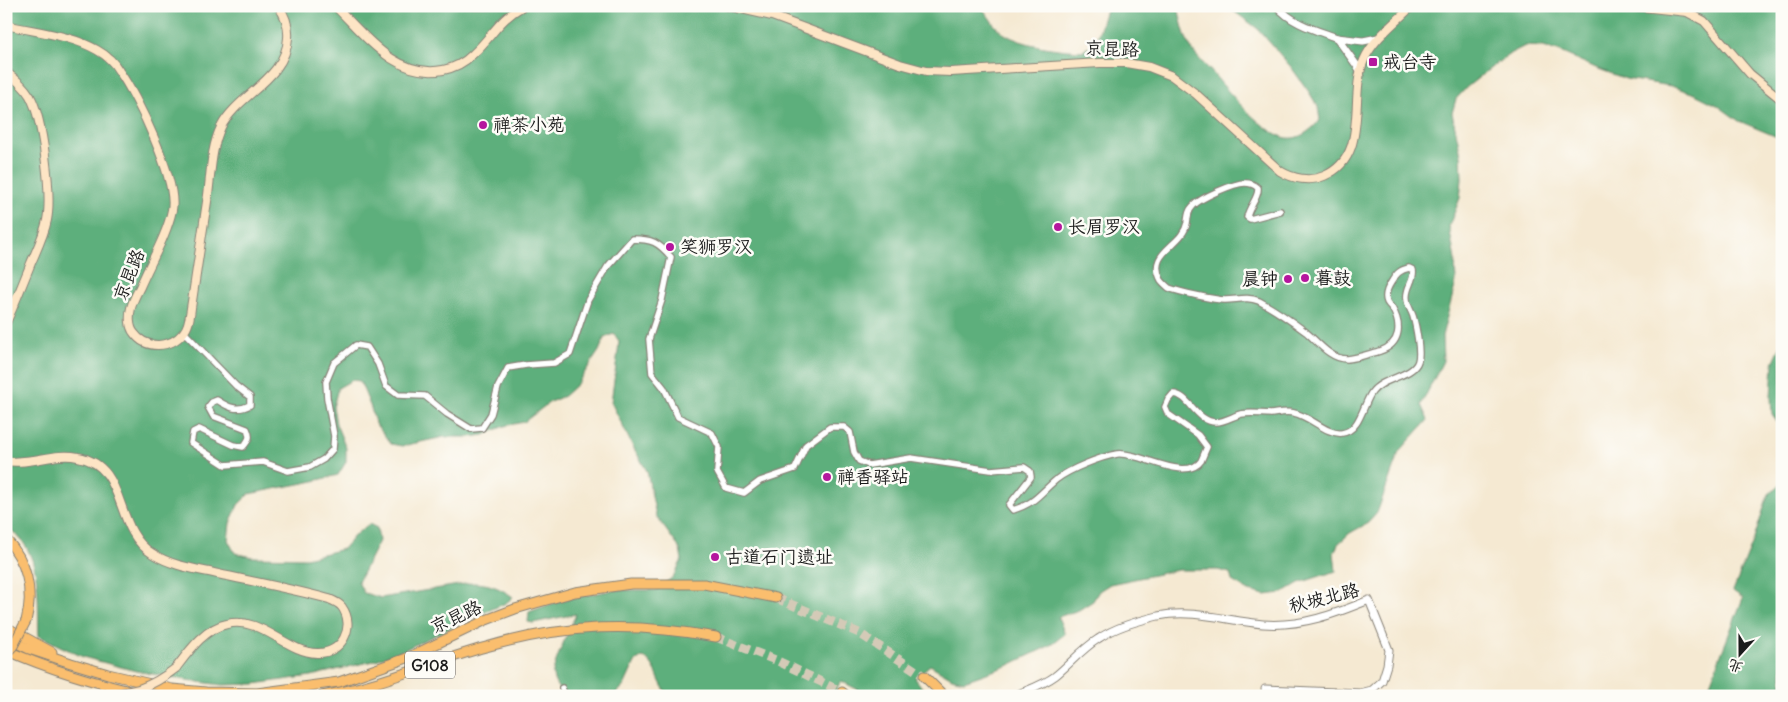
<svg xmlns="http://www.w3.org/2000/svg" width="1788" height="702" font-family="Delius,'LXGW WenKai TC',sans-serif">
  <style>
    .forest { fill: #5daf7c; stroke: #3c664c }
    .lines { fill: none; stroke-linecap: round; stroke-linejoin: round }
    .trunk-tunnel { stroke: #d4cab7; stroke-width: 9; stroke-dasharray: 9 4.5; stroke-linecap: butt }
    .minor-casing { stroke: #888277; stroke-width: 8 }
    .tertiary-casing { stroke: #888277; stroke-width: 9 }
    .secondary-casing { stroke: #888277; stroke-width: 10 }
    .trunk-casing { stroke: #888277; stroke-width: 11 }
    .minor { stroke: #fff; stroke-width: 5.5 }
    .tertiary { stroke: #fff; stroke-width: 7 }
    .secondary { stroke: #fde5c5; stroke-width: 8 }
    .trunk { stroke: #fabe6e; stroke-width: 9 }
    .secondary-bridge-casing { stroke: #888277; stroke-width: 10; stroke-linecap: butt }
    .trunk-bridge-casing { stroke: #888277; stroke-width: 11; stroke-linecap: butt }
    .secondary-bridge { stroke: #fde5c5; stroke-width: 8 }
    .trunk-bridge { stroke: #fabe6e; stroke-width: 9 }
    .poi-dot { fill: #b5179e; stroke: #fdfcf7; stroke-width: 2 }
    .labels { text-anchor: middle; stroke-width: 5; stroke-linejoin: round; paint-order: stroke }
    .shield { fill: #fdfcf7; stroke: #605f5e; stroke-width: 1 }
    .shield-label { font-size: 16px; font-weight: bold; fill: #1c1c1c }
    .street-label { font-size: 18px; fill: #1c1c1c; stroke: #fdfcf7 }
    .poi-label { font-size: 18px; fill: #1c1c1c; stroke: #fdfcf7; text-anchor: start }
  </style>
  <rect width="100%" height="100%" fill="#fdfcf7"/>
  <filter id="ink" filterUnits="userSpaceOnUse"><feTurbulence type="fractalNoise" baseFrequency=".02" numOctaves="2"/><feDisplacementMap in="SourceGraphic" scale="10" xChannelSelector="R" yChannelSelector="G"/><feConvolveMatrix kernelMatrix="1 2 1 2 8 2 1 2 1" color-interpolation-filters="sRGB"/></filter>
  <filter id="wash" filterUnits="userSpaceOnUse"><feTurbulence type="fractalNoise" baseFrequency=".0096" numOctaves="4" result="noise"/><feDisplacementMap in="SourceGraphic" scale="20" xChannelSelector="R" yChannelSelector="G"/><feGaussianBlur stdDeviation="1.12" result="paint"/><feColorMatrix in="noise" values="0 0 0 0 0 0 0 0 0 0 0 0 0 0 0 0 0 1.4 0 .05"/><feComposite in="paint" operator="in"/></filter>
  <g filter="url(#wash)">
    <rect width="100%" height="100%" fill="#f5e9d2"/>
    <g class="forest">
      <path d="M6,6H980C989,15 993,26 1003,33C1022,46 1060,50 1083,51L1096,42L1107,6H1178C1181,21 1184,37 1192,50C1197,57 1204,64 1210,70C1227,90 1258,128 1283,137C1298,142 1311,130 1320,120L1318,107L1309,92L1291,67L1258,29L1227,6H1782V139L1739,121L1717,105L1695,94L1671,86L1626,79L1596,68L1558,51L1543,47L1525,46L1511,53L1492,67L1467,87L1456,99L1452,113L1461,155L1462,179L1460,198L1449,226L1455,260L1456,282L1442,336L1443,361L1421,405L1428,420L1399,452L1377,513L1368,523L1350,533L1338,544L1334,553L1336,571L1299,583L1282,593L1265,595L1249,591L1232,581L1230,573L1218,570H1178L1110,584L1099,591L1093,601L1079,610L1058,617L1065,634L1049,646L1007,666L964,681L952,678L930,665L915,678L928,696H870L841,681L832,696H671C656,686 659,664 643,657L635,662L624,686L615,695L565,696C560,691 554,683 553,676C551,667 572,624 576,614L533,623L528,622L529,612L562,600L613,590H656L673,577L682,560L680,549L656,516L647,471L632,445L611,402L618,352L619,341L614,334L605,337L599,351L577,384L564,396L550,402L524,422L504,426L484,435L470,437H444L402,446L391,444L375,423L371,408L360,381L352,380L338,388L333,407L336,424L346,448V462L338,475L314,481L249,494L238,505L230,523L228,540L235,553L252,557L306,558L343,549L356,534L369,524L377,528L379,541L358,582L364,593L381,598L471,583C488,583 499,587 513,597L506,603L469,619L404,650L373,661L311,676L254,684L222,685L192,681L136,671L83,657L39,636C37,599 44,549 6,527Z"/>
      <polygon points="1782,343 1782,428 1772,414 1771,397 1773,363"/>
      <polygon points="1782,483 1782,696 1705,696 1743,598 1733,591 1754,539 1768,495"/>
    </g>
  </g>
  <g filter="url(#ink)">
    <g class="lines">
      <g class="trunk-tunnel">
        <polyline points="776,598 859,633 924,676"/>
        <polyline points="716,637 778,661 842,692"/>
      </g>
      <defs>
        <g id="minor">
          <path d="M184,332L236,386L250,397V405C237,412 228,407 217,400L212,402L208,407L213,416L247,429C251,437 249,440 243,447L233,445L199,429L193,432L191,443L225,465L263,462L288,471L310,467L324,459L333,449L334,436L327,398L326,382L334,363L356,345L367,347L378,364L386,386L398,395L425,396L447,414L471,429L482,428L491,414L498,387L508,368L526,365L554,363L570,354L588,300L608,266L632,239C652,239 658,242 671,257L662,300L649,339L652,373L664,388L678,417L712,433L719,447L717,472L726,488L744,493L760,481L795,469L806,445L830,427H844L850,432L854,452L859,461L869,465L911,458L991,470L1024,467L1030,471L1031,477L1009,505L1013,510C1036,503 1039,494 1057,479C1070,469 1100,457 1117,454C1138,451 1186,483 1201,461C1203,457 1205,451 1207,447L1198,435L1168,414L1165,407L1168,400L1173,394C1189,394 1196,422 1216,422C1225,422 1233,416 1241,414C1251,412 1261,414 1271,414C1279,413 1287,411 1294,413C1310,416 1327,435 1342,433C1360,431 1363,404 1372,392C1383,377 1413,377 1418,361C1421,352 1416,326 1413,316C1411,310 1407,305 1407,299C1405,288 1415,280 1413,270L1409,268C1400,270 1397,273 1392,281C1388,287 1384,295 1387,302C1388,304 1390,306 1392,308C1402,325 1401,344 1380,351C1372,353 1355,359 1347,359C1330,359 1318,342 1306,332C1294,323 1272,308 1259,301C1247,296 1237,300 1225,300C1215,300 1179,292 1169,288C1167,286 1163,283 1161,280C1146,252 1183,246 1187,223C1188,216 1188,211 1193,206C1200,198 1234,183 1245,183C1250,183 1254,184 1258,188C1259,198 1249,206 1247,217L1250,219L1280,211"/>
          <polyline points="562,688 565,696"/>
        </g>
        <g id="tertiary">
          <path d="M1277,6C1292,24 1316,30 1337,38"/>
          <polyline points="1360,70 1337,38 1363,41 1378,38"/>
          <path d="M1014,696C1027,690 1043,685 1055,676C1070,664 1082,649 1098,639C1115,627 1138,621 1158,616C1193,609 1228,621 1263,624C1301,627 1335,614 1369,600L1389,650L1387,665L1382,681L1372,690L1360,693L1265,689"/>
        </g>
        <g id="secondary">
          <path d="M335,6C365,35 396,79 443,70C454,68 465,62 473,54C492,37 499,19 523,6"/>
          <path d="M728,6L772,16L900,64L926,71L951,72L1100,63H1126L1149,67L1172,76L1196,94L1280,171C1293,179 1310,182 1324,176C1371,156 1348,97 1364,60C1374,38 1395,23 1412,6"/>
          <polyline points="1633,6 1687,12 1704,21 1750,74 1782,100"/>
          <path d="M6,25C36,32 71,35 97,50C106,55 114,62 119,71C137,96 178,181 172,210C167,235 150,263 140,287C137,293 133,300 131,308C129,316 129,327 134,333C146,350 171,348 183,333C189,327 190,316 191,308C197,270 202,233 208,195C211,173 211,148 221,127C238,94 286,79 288,38C289,26 285,15 278,6"/>
          <path d="M6,72C16,79 24,86 30,96C43,119 52,195 47,220C44,235 37,249 31,263C23,283 15,303 6,323"/>
          <path d="M6,461C31,465 54,452 78,457C129,466 112,529 153,554C172,566 196,569 218,574C255,582 293,589 329,599C334,601 339,603 342,607C356,627 342,654 317,653C285,652 262,616 227,624C205,628 189,651 176,668"/>
        </g>
        <g id="trunk">
          <path d="M6,539C27,561 34,591 26,621"/>
          <polyline points="6,627 52,652"/>
          <polyline points="6,638 29,649 71,663 108,674 172,689 206,692 257,693 339,682 407,658 486,620 515,609 575,592 631,584 704,584 776,598"/>
          <path d="M6,650C53,671 102,685 151,696"/>
          <polyline points="924,676 944,696"/>
          <polyline points="842,692 847,696"/>
          <path d="M322,696C378,686 431,662 486,647C566,624 634,622 716,637"/>
        </g>
      </defs>
      <use href="#minor" class="minor-casing"/>
      <use href="#tertiary" class="tertiary-casing"/>
      <use href="#secondary" class="secondary-casing"/>
      <use href="#trunk" class="trunk-casing"/>
      <use href="#minor" class="minor"/>
      <use href="#tertiary" class="tertiary"/>
      <use href="#secondary" class="secondary"/>
      <use href="#trunk" class="trunk"/>
      <defs>
        <path id="secondary-bridge" d="M102,696C135,691 149,689 176,668"/>
        <polyline id="trunk-bridge" points="6,653 13,646 26,621"/>
      </defs>
      <use href="#secondary-bridge" class="secondary-bridge-casing"/>
      <use href="#trunk-bridge" class="trunk-bridge-casing"/>
      <use href="#secondary-bridge" class="secondary-bridge"/>
      <use href="#trunk-bridge" class="trunk-bridge"/>
    </g>
  </g>
  <g class="poi-dot">
    <rect x="1368" y="57" width="10" height="10" rx="2.5"/>
    <circle cx="483" cy="125" r="5"/>
    <circle cx="1058" cy="227" r="5"/>
    <circle cx="670" cy="247" r="5"/>
    <circle cx="1305" cy="278" r="5"/>
    <circle cx="1288" cy="279" r="5"/>
    <circle cx="827" cy="477" r="5"/>
    <circle cx="715" cy="557" r="5"/>
  </g>
  <g class="labels">
    <rect class="shield" x="405" y="651.5" width="50" height="27" rx="4"/>
    <g class="shield-label">
      <text x="430" y="671">G108</text>
    </g>
    <g class="street-label">
      <text transform="translate(1112 49) rotate(2)" y="6">京昆路</text>
      <text transform="translate(129 275) rotate(-68)" y="6">京昆路</text>
      <text transform="translate(1324 598) rotate(-14)" y="6">秋坡北路</text>
      <text transform="translate(456 617) rotate(-25)" y="6">京昆路</text>
    </g>
    <g class="poi-label">
      <text x="1383" y="68">戒台寺</text>
      <text x="493" y="131">禅茶小苑</text>
      <text x="1068" y="233">长眉罗汉</text>
      <text x="680" y="253">笑狮罗汉</text>
      <text x="1315" y="284">暮鼓</text>
      <text x="1278" y="285" text-anchor="end">晨钟</text>
      <text x="837" y="483">禅香驿站</text>
      <text x="725" y="563">古道石门遗址</text>
    </g>
  </g>
  <rect width="1788" height="702" fill="none" stroke="#fdfcf7" stroke-width="25"/>
  <g transform="translate(1740 654) rotate(201)" stroke="#fdfcf7" stroke-width="4" paint-order="stroke">
  <path d="M0-4L9 19L0 12L-9 19Z" fill="#1c1c1c"/>
  <text y="-8" font-size="14" font-weight="bold" text-anchor="middle" fill="#1c1c1c">北</text>
  </g>
</svg>
